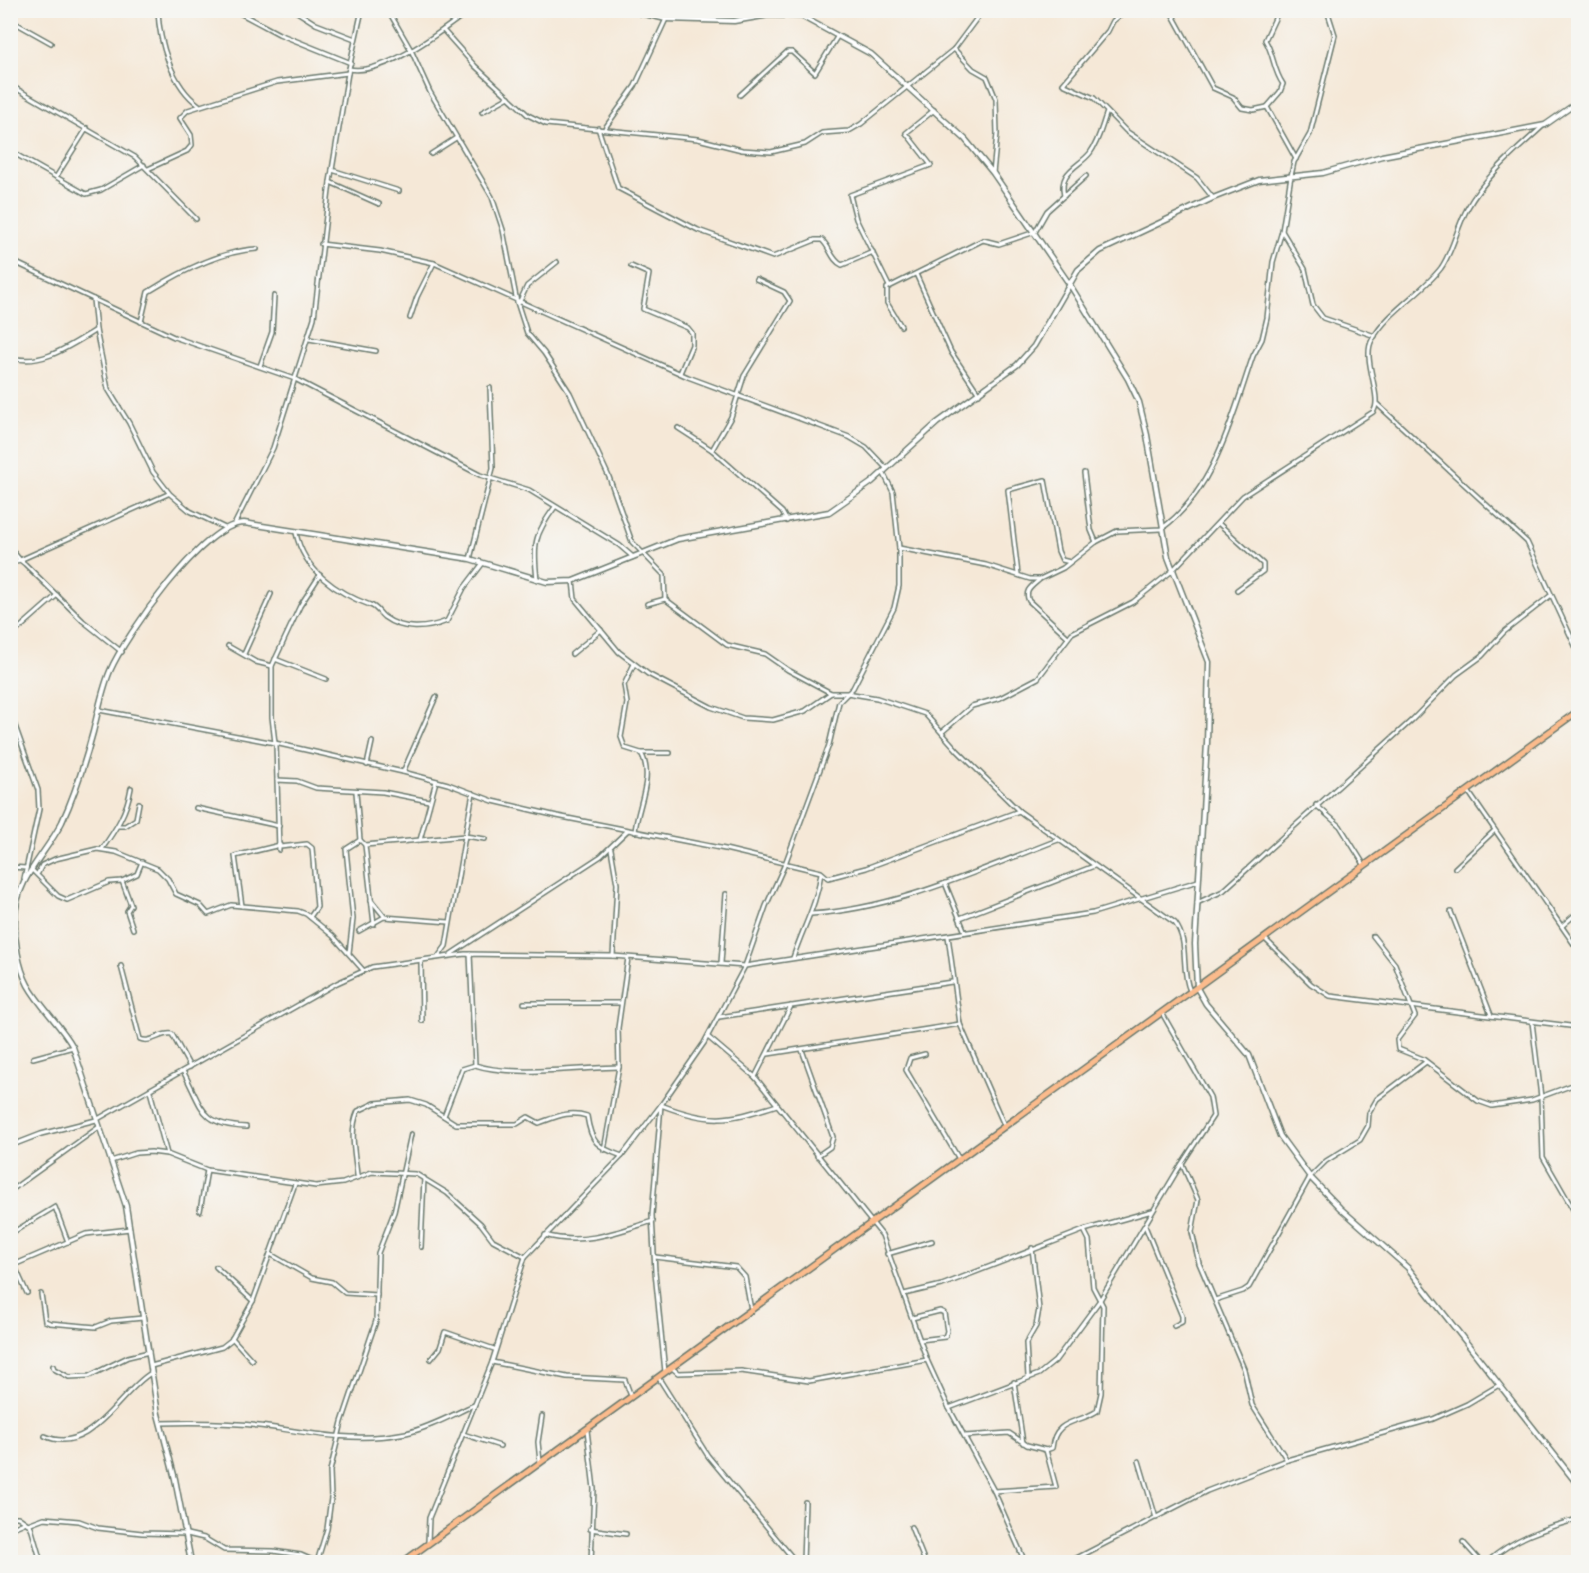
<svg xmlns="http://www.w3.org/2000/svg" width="1589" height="1573" font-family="'Libre Bodoni',serif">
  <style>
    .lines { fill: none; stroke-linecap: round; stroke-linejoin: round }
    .minor-casing { stroke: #6a796d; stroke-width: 6 }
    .tertiary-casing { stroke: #6a796d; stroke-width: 7 }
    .primary-casing { stroke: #6a796d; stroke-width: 8 }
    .minor { stroke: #fff; stroke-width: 3 }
    .tertiary { stroke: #fff; stroke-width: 4 }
    .primary { stroke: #fbbb8c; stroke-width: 5 }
  </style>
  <rect width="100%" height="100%" fill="#f6f6f2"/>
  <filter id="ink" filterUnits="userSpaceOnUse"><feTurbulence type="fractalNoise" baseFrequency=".0167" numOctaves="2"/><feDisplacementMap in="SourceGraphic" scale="12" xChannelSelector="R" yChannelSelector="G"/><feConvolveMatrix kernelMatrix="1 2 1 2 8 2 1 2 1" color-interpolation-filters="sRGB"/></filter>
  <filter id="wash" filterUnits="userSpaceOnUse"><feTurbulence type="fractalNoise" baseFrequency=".008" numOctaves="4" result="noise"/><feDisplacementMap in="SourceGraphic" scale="24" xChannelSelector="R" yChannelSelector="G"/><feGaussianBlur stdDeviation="1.35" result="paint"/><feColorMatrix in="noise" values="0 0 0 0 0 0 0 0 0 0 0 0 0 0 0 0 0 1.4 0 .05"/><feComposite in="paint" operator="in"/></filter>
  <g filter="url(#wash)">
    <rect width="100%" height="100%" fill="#f5e8d7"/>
  </g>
  <g filter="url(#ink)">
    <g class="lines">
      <defs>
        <g id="minor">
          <path d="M158,10C159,42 172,86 199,105"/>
          <polyline points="234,10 279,34 351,63"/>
          <polyline points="294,10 316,24 355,39"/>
          <polyline points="388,10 411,50 430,92 492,197 503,230 517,302 527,333 544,353 570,393 609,477 632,542 664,575 665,599"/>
          <polyline points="1127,10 1113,21 1108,31 1063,84 1094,98 1126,131 1197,178 1213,198"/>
          <polyline points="1170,10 1213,88 1233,97 1242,108 1253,110 1267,107"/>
          <path d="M1279,10L1265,40C1274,54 1273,70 1283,84L1280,92L1267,107L1296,159"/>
          <polyline points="10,20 51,43"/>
          <polyline points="443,30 475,66 528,115 546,124 698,139 742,150 771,152 805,144 822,133 849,131 861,124 954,49 983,10"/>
          <polyline points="954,49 973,69 987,77 996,99 997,134 993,173"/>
          <path d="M349,69C384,76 442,31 470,10"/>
          <polyline points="10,85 135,157 196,219"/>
          <polyline points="740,95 787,52 792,52 815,73 837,37"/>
          <polyline points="482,112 509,97"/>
          <path d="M598,128L618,188L698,230L773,257L815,240H822C830,247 832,261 842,265L873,252"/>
          <polyline points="605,128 635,86 666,19"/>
          <polyline points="10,151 86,194 101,190 144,165"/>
          <polyline points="431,154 456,138"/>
          <polyline points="148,169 187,151 192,145 191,135 180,118 188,110 277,82 348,73"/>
          <polyline points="332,170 399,191"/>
          <polyline points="56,177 87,128"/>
          <polyline points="330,182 379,204"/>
          <path d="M1064,196C1058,171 1079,167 1090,153C1099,141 1102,125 1107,112"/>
          <polyline points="1282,231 1305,269 1313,305 1323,318 1375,336"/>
          <polyline points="321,244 380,251 434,263 688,377 849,437 866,447 886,468"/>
          <polyline points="10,260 174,337 295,379 480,475 529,490 619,545 633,557"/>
          <polyline points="631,266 649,274 643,309 688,328 692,333 692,345 680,373"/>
          <polyline points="916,274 951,352 979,394"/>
          <polyline points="889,286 856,219 850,195 931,165 906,133 934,110"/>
          <polyline points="93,299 96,330 108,389 129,423 153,472 170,494 190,511 225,528"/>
          <polyline points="519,303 527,286 557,262"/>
          <polyline points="410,318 417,297 434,263"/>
          <path d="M141,322L148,292C180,272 220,251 257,249"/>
          <polyline points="901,326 887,303 887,288 983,240 999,244 1035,232 1047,211 1086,176"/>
          <polyline points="309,339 376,351"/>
          <path d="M10,357C40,368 71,345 96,330"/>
          <polyline points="260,366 272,332 274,296"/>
          <polyline points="1377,404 1527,542 1578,652"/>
          <polyline points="678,428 712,450 782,512 787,521"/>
          <polyline points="712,450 731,417 744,376 790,301 784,292 756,279"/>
          <polyline points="1084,473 1091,530 1096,542"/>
          <polyline points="235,523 273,448 314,318 330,182 348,73 362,10"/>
          <polyline points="1218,523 1263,564 1263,571 1237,590"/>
          <path d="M296,533C304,571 337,593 370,605C377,607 379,613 384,617C403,631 427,629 447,621L464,588L483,563"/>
          <polyline points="10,548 20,560 168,494"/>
          <path d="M899,548L986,565L1030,579H1040L1063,568L1096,542L1117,531L1161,529C1215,491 1233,414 1253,356L1262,339L1267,318L1273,262L1282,231L1291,176L1294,162L1310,134L1335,35L1327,10"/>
          <polyline points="470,559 493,468 490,388"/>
          <polyline points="10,563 20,560 25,564 83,621 122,652"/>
          <polyline points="1018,574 1008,490 1045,480 1058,551 1062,560 1070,562"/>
          <path d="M537,579C533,545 534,535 555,507"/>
          <path d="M1039,580C1031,587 1024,591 1029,601L1068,637"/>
          <path d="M573,581L575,599L619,652L648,674L711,707L743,718L773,720L805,711L831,693H847L877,698L925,714L958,751L1019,811L1175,923C1190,943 1180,969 1190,991"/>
          <polyline points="647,604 665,599 727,645 765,654 788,670 831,693"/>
          <polyline points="15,632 57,595"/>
          <polyline points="228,646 256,662 272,666"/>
          <polyline points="244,654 271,594"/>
          <polyline points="572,654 601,630"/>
          <polyline points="275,659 326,679"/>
          <path d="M634,664L624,685L627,703L621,737L625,748L641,753C655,777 637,806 635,832"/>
          <polyline points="99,710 275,743 403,772 448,784 493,801 557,816 725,849 821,872 828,878 866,868 1019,811"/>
          <polyline points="10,712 38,790 39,809 24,879"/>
          <path d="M942,732L972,706L1000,698L1038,678L1072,633L1133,602L1172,571L1243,496L1373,412C1384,399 1361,359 1372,340C1388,311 1421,294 1441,268C1453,251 1457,227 1467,209C1485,176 1517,150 1544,125"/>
          <polyline points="275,743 272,717 272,666 300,606 320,575"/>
          <polyline points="276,744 279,850"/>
          <polyline points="641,753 670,753"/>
          <polyline points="367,765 372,742"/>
          <polyline points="403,772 436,697"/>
          <polyline points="277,780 297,781 316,788 383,792 429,801"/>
          <polyline points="1468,791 1578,950"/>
          <polyline points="356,792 360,840"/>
          <polyline points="473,793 465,836 485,839"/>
          <polyline points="1316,805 1340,826 1365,866"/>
          <polyline points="196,808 279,826"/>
          <polyline points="118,826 125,826 136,819 139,803"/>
          <polyline points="420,840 436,781"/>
          <polyline points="365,845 465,836 446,946 438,957"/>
          <polyline points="280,847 307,844 312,848 317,907 310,917"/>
          <path d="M102,849C116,829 127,812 131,788"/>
          <polyline points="611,849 617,884 613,956"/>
          <polyline points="10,867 26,868"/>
          <polyline points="1455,868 1494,831"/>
          <polyline points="32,870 58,896 67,900 109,882 122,881 137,874 142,862"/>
          <polyline points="38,873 42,865 55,859 97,849 116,852 158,869 168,879 176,894 200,905 208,914 231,905 298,911 306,914 333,936 363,970"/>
          <polyline points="122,881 131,905 127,911 133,929"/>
          <polyline points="945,883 965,932"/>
          <polyline points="371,900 384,916"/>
          <polyline points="1197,903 1223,891 1412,720 1456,675 1482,656 1504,632 1550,596"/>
          <polyline points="242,906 235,856 280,845"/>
          <polyline points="1451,912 1491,1015"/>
          <path d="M811,914C897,909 978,870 1058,840"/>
          <polyline points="960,918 1094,866"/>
          <polyline points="1562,926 1578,912"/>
          <polyline points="359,931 384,917 449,922"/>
          <polyline points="948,936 960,1024 1004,1125"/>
          <polyline points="1373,936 1395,964 1415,1016 1397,1040 1398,1049 1423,1059 1478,1101 1492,1106 1532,1100 1578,1083"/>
          <polyline points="1265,939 1311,984 1330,996 1578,1027"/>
          <polyline points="349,953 353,919 346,849 360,840 365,845 374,924"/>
          <polyline points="451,954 601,856 628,830"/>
          <path d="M470,954L475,1065C511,1077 579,1068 619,1067"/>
          <path d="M793,958C803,927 817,905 821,873"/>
          <polyline points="421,962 422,1021"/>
          <polyline points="721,963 726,894"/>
          <path d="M121,966L140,1039C151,1044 161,1032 172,1034L190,1067"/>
          <polyline points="524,1003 621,1003"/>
          <polyline points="719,1017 952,982"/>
          <polyline points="1532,1022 1541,1097 1543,1157 1578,1218"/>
          <polyline points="1573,1027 1578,1042"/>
          <polyline points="708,1037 755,1077 882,1235 927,1360 949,1408 994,1491 1025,1562"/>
          <polyline points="802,1050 833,1137 830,1147 817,1156"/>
          <polyline points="768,1054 960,1024"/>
          <polyline points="925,1054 910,1058 906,1070 959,1159"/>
          <polyline points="33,1058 73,1047"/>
          <path d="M183,1071C203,1108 200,1125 246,1127"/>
          <polyline points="755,1077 791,1006"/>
          <polyline points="150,1091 167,1154"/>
          <polyline points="444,1116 462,1069 475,1065"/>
          <polyline points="10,1146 41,1134 96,1120 337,983 372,967 465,954 613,956 745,966 1093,913 1198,881"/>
          <polyline points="604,1150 619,1067 618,1028 628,958"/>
          <polyline points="111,1161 136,1153 151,1152 167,1154 207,1170 316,1186 343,1183 372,1172 416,1174 447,1193 481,1224 493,1240 525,1257"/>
          <polyline points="1182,1164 1198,1200 1192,1232 1199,1263 1244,1369 1252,1405 1287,1460"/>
          <path d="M357,1175C355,1154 349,1131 358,1111L375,1103L410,1100L426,1105L456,1124H517L528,1117L539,1123C556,1117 569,1110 587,1116C591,1143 597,1147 622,1156"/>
          <polyline points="10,1191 99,1127"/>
          <polyline points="200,1211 207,1170"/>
          <polyline points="1145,1226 1182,1316 1182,1322 1174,1326"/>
          <polyline points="10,1234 55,1207 68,1242"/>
          <path d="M545,1235C582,1246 617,1232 653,1221"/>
          <polyline points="1575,1246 1578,1239"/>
          <polyline points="421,1247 424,1178"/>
          <polyline points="887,1254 932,1241"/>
          <polyline points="272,1255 312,1278 332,1282 345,1293 377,1295"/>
          <polyline points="10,1256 27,1293"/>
          <polyline points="655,1257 736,1267 745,1277 751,1310"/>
          <polyline points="16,1264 86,1234 130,1229"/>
          <polyline points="216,1267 253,1301"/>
          <polyline points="41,1294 45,1321 50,1323 96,1327 111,1321 143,1318"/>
          <polyline points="904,1294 942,1285 1084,1230 1152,1211"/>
          <polyline points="1215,1300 1243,1291 1249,1287 1310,1177 1326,1161 1360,1140 1368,1126 1369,1113 1377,1099 1426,1062"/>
          <polyline points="912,1318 940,1311 944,1313 947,1331 945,1337 920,1340"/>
          <polyline points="232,1338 252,1360"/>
          <polyline points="431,1359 440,1348 445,1332 494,1349"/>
          <polyline points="492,1362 567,1377 625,1380 631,1396"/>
          <polyline points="53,1366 54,1369 69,1377 89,1376 128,1357 149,1352"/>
          <polyline points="151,1366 222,1347 231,1340 253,1301 295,1184"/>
          <polyline points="672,1368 678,1373 741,1371 809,1381 927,1360"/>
          <path d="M665,1372L655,1272L652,1215L661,1105C710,1124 728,1121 777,1105"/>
          <polyline points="658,1377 708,1456 796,1562"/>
          <polyline points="1028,1377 1026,1343 1036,1326 1039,1309 1032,1248"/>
          <polyline points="1014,1382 1023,1443"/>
          <polyline points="949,1408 1039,1374 1055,1361 1100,1300 1177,1171 1213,1116 1210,1097 1162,1013"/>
          <path d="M161,1423C199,1422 237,1422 275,1428C319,1435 361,1442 406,1433C429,1428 452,1415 474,1405"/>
          <polyline points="587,1430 594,1489 591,1562"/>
          <polyline points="463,1434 500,1446"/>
          <path d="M45,1436C90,1457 120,1391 151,1373"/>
          <polyline points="965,1436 1009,1433 1027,1445 1046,1450"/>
          <path d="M1046,1450L1052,1448C1055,1418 1078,1424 1097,1411L1101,1393L1103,1306L1093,1287L1089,1240L1084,1230"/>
          <polyline points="1139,1461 1156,1518"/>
          <polyline points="540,1462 538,1442 542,1416"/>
          <polyline points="994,1491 1056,1487 1046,1450"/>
          <polyline points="10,1517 18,1517 28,1524 44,1518 79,1521 98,1528 142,1533 187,1534 204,1538 224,1550 273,1551 301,1555 317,1562"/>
          <polyline points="30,1524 41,1562"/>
          <polyline points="911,1527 925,1562"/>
          <polyline points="10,1529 24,1523"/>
          <polyline points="590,1529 626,1534"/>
          <polyline points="428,1542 429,1518 492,1362 525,1257 622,1156 661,1105 704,1043 745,966 766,906 785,864 829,745 839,702 853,688 894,608 899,586 899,548 893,492 883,472"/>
          <polyline points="1463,1542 1481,1562"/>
          <polyline points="519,1561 520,1562"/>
          <polyline points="317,1562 327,1529 331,1498 330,1471 342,1422 376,1321 378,1253 394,1212 411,1134"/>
          <polyline points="803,1562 805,1502"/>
          <polyline points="1069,1562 1207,1491 1287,1460 1433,1419 1467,1404 1499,1385"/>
          <path d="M1487,1562C1514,1538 1544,1528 1578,1519"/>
        </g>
        <g id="tertiary">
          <polyline points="628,10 666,19 734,21 769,15 801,16 871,54 965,139 993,173 1070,285 1128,379 1139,402 1147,435 1168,557 1209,662 1207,743 1195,944 1197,988 1206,1004 1249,1055 1280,1136 1310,1177 1340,1208 1408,1268 1578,1485"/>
          <path d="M191,1562L175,1479L158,1414L126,1206L73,1047C61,1025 40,1007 28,985C18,966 14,939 15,918C16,878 45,856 62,822C75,794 85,762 93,732C98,712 102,690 110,671C125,636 204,523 244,523L470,559L547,582L573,581L678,539L829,512L872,482L937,423L1017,365L1034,346L1078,270L1100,251L1213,198L1259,180L1323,173L1382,156L1545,125L1578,102"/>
        </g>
        <polyline id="primary" points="403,1562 1578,711"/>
      </defs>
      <use href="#minor" class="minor-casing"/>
      <use href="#tertiary" class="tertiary-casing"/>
      <use href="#primary" class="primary-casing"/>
      <use href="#minor" class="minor"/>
      <use href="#tertiary" class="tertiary"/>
      <use href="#primary" class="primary"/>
    </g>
  </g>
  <rect width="1589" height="1573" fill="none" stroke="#f6f6f2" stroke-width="36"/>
</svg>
